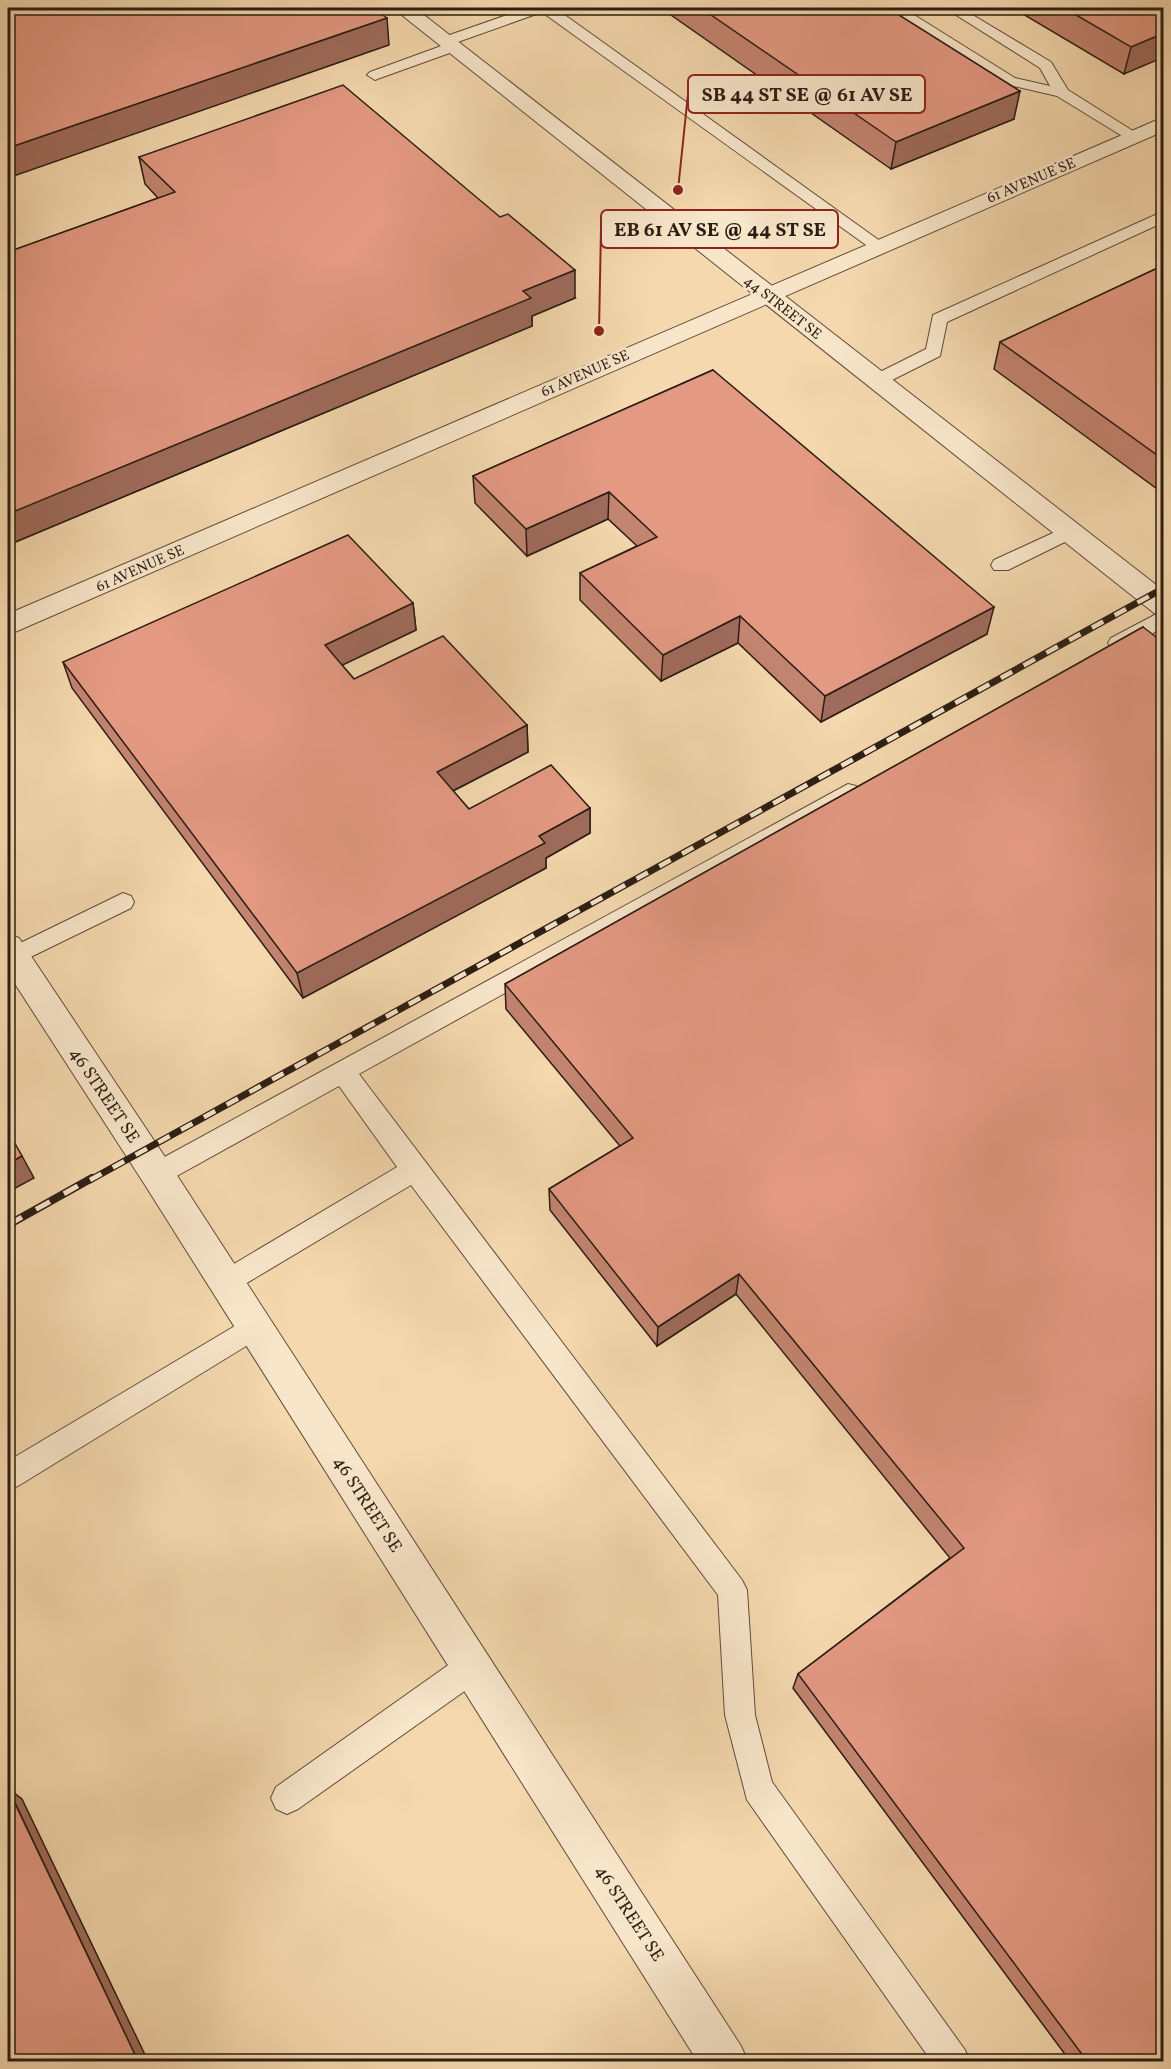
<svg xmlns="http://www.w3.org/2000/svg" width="1171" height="2069" font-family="Vollkorn,serif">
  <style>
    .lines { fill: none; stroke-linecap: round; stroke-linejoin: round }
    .service-casing { stroke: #5e4c3a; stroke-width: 2 }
    .minor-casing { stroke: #5e4c3a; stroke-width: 2 }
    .tertiary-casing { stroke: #5e4c3a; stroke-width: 2 }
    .service { fill: #f8e6ca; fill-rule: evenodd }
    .minor { fill: #f8e6ca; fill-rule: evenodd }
    .tertiary { fill: #f8e6ca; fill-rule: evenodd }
    .rail-far1-casing { stroke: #2b1d14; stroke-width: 7 }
    .rail-casing { stroke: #2b1d14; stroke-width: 8 }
    .rail-far1 { stroke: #f8e6ca; stroke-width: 4.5; stroke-dasharray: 13; stroke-linecap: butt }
    .rail { stroke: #f8e6ca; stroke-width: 5; stroke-dasharray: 16; stroke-linecap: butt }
    .wall { fill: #c38470; stroke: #2b1d14; stroke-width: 1.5 }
    .shaded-wall { fill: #9f6b5b; stroke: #2b1d14; stroke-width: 1.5 }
    .building { fill: #e39982; stroke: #2b1d14; stroke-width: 1.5 }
    .labels { text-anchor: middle; stroke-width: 5; stroke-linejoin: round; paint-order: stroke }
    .far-street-label { font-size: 15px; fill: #2b1d14; stroke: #f8e6ca }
    .street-label { font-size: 18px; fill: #2b1d14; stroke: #f8e6ca }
    .leader { fill: none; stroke: #8f2418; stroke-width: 2 }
    .callout-dot { fill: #8f2418; stroke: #f8e6ca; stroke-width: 2 }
    .callout { fill: #f8e6ca; stroke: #8f2418; stroke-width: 2 }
    .callout-label { font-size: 20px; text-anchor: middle; font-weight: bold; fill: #2b1d14 }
  </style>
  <rect width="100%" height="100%" fill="#f5d8ae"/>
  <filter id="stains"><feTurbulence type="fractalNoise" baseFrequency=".00333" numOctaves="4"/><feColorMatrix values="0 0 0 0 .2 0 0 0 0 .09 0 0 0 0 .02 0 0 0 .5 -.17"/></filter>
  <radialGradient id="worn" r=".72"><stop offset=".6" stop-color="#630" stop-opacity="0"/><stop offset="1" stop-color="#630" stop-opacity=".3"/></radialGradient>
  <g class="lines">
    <defs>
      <g id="service">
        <polygon points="527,8 555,8 887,246 885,250 873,250 542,12 455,43 460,47 458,50 380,78 375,80 367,75 370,72 444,45 439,41 441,38"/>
        <polygon points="887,8 903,8 1015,78 1050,86 1040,68 945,8 961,8 1051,62 1068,90 1141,136 1139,139 1127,139 1057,96 1005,84"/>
        <polygon points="1164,211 1164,222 947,322 940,356 882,385 876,387 867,381 870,377 926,349 933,315"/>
        <polygon points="1068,526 1075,527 1078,532 1075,537 1008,570 994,570 991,565 994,560"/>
        <path d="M1164,610V626C1149,635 1128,653 1111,648L1108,643L1111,638Z"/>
        <polygon points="848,784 856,786 859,792 856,798 359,1074 742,1580 747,1590 755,1715 772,1782 965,2050 970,2062 932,2062 747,1800 725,1715 718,1595 411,1185 235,1290 226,1294 217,1290 213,1282 217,1274 397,1167 339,1086 166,1182 157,1185 148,1182 144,1174 148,1166"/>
        <polygon points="123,893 131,896 134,902 131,908 8,968 8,949"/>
        <polygon points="255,1314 264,1317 268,1326 264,1335 18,1486 8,1489 8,1461"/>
        <polygon points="472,1652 483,1656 487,1667 483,1678 298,1809 287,1814 276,1809 271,1798 276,1787 461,1656"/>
      </g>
      <g id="minor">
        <polygon points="393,8 415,8 1164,591 1164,615 1154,613"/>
        <polygon points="8,934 19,938 169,1163 741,2046 748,2062 698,2062 145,1185 8,973"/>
      </g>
      <polygon id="tertiary" points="1164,117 1164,131 8,635 8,614"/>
    </defs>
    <use href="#service" class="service-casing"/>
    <use href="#minor" class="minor-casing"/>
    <use href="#tertiary" class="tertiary-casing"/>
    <use href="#service" class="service"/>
    <use href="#minor" class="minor"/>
    <use href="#tertiary" class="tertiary"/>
    <defs>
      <polyline id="rail-far1" points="90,1180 1164,588"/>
      <polyline id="rail" points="8,1225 92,1178"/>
    </defs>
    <use href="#rail-far1" class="rail-far1-casing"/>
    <use href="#rail" class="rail-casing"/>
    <use href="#rail-far1" class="rail-far1"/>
    <use href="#rail" class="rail"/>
  </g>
  <g class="wall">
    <polygon points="661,8 888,8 1014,119 891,169"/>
    <polygon points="1013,8 1164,8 1124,74"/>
    <polygon points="139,157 575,298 532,316 532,326 8,545 8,252 158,198 145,184"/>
    <polygon points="1164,265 1164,494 994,369 1000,342"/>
    <polygon points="713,370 987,634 821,722 738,643 661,681 580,600 580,573 637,546 608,519 527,556 475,503 473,476"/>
    <polygon points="413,603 416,630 342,665 354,679 527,725 528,752 453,791 469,809 590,808 590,833 546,858 546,868 303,998 72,688 63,662"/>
    <polygon points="1143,627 1164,2061 1070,2061 793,1688 798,1674 950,1558 736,1294 657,1346 550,1210 549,1189 620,1146 506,1009 505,984"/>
  </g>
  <g class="shaded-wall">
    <polygon points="387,18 389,45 8,178 8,148"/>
    <polygon points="1164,33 1164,57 1124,74 1131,47"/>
    <polygon points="1020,91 1014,119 891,169 896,142"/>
    <polygon points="575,270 575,298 532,316 532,326 8,545 8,514 523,291"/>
    <polygon points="609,492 608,519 527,556 526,529"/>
    <polygon points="413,603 416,630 330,671 325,645"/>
    <polygon points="994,607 987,634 821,722 825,696"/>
    <polygon points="740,616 738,643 661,681 663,655"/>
    <polygon points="527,725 528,752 439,798 437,772"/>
    <polygon points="590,808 590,833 546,858 546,868 303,998 297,973 539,836"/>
    <polygon points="22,1156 34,1178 8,1192 8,1164"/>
    <polygon points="739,1274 736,1294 657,1346 658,1327"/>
    <polygon points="8,1788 22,1799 148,2061 138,2061"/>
  </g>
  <g class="building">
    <polygon points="8,8 373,8 387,18 8,148"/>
    <polygon points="701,8 888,8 1020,91 896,142"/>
    <polygon points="1064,8 1164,8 1164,33 1131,47"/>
    <polygon points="343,85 500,217 508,214 575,270 523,291 531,298 8,514 8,252 175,192 139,157"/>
    <polygon points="1164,265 1164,460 1000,342"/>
    <polygon points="713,370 994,607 825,696 740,616 663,655 580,573 657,537 609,492 526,529 473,476"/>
    <polygon points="348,535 413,603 325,645 354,679 443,636 527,725 437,772 469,809 551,765 590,808 539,836 545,843 297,973 63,662"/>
    <polygon points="1143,627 1164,643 1164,2061 1087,2061 798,1674 964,1548 739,1274 658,1327 549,1189 633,1138 505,984"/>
    <polygon points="8,1131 22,1156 8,1164"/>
    <polygon points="8,1789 138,2061 8,2061"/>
  </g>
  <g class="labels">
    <g class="far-street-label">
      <text transform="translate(1031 180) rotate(-23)" y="5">61 AVENUE SE</text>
      <text transform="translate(783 307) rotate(38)" y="5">44 STREET SE</text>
      <text transform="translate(585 373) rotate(-24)" y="5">61 AVENUE SE</text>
      <text transform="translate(140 568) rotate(-24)" y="5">61 AVENUE SE</text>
    </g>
    <g class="street-label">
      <text transform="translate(105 1095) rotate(56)" y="6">46 STREET SE</text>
      <text transform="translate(368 1504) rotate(57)" y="6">46 STREET SE</text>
      <text transform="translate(630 1913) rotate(57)" y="6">46 STREET SE</text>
    </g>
  </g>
  <path class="leader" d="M678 190L688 94M599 331L601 229"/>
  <g class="callout-dot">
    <circle cx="678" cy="190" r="6"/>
    <circle cx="599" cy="331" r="6"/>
  </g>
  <g class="callout">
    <rect x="688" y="75" width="237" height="38" rx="6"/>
    <rect x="601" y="210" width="237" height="38" rx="6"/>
  </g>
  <g class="callout-label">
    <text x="807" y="101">SB 44 ST SE @ 61 AV SE</text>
    <text x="720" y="236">EB 61 AV SE @ 44 ST SE</text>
  </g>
  <rect width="1171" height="2069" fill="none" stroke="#f5d8ae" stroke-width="30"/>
  <rect x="9" y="9" width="1153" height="2051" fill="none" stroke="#2b1d14" stroke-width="3"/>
  <rect x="15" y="15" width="1141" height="2039" fill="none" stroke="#2b1d14" stroke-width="1.5"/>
  <rect width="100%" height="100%" filter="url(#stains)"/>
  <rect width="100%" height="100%" fill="url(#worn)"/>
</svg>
